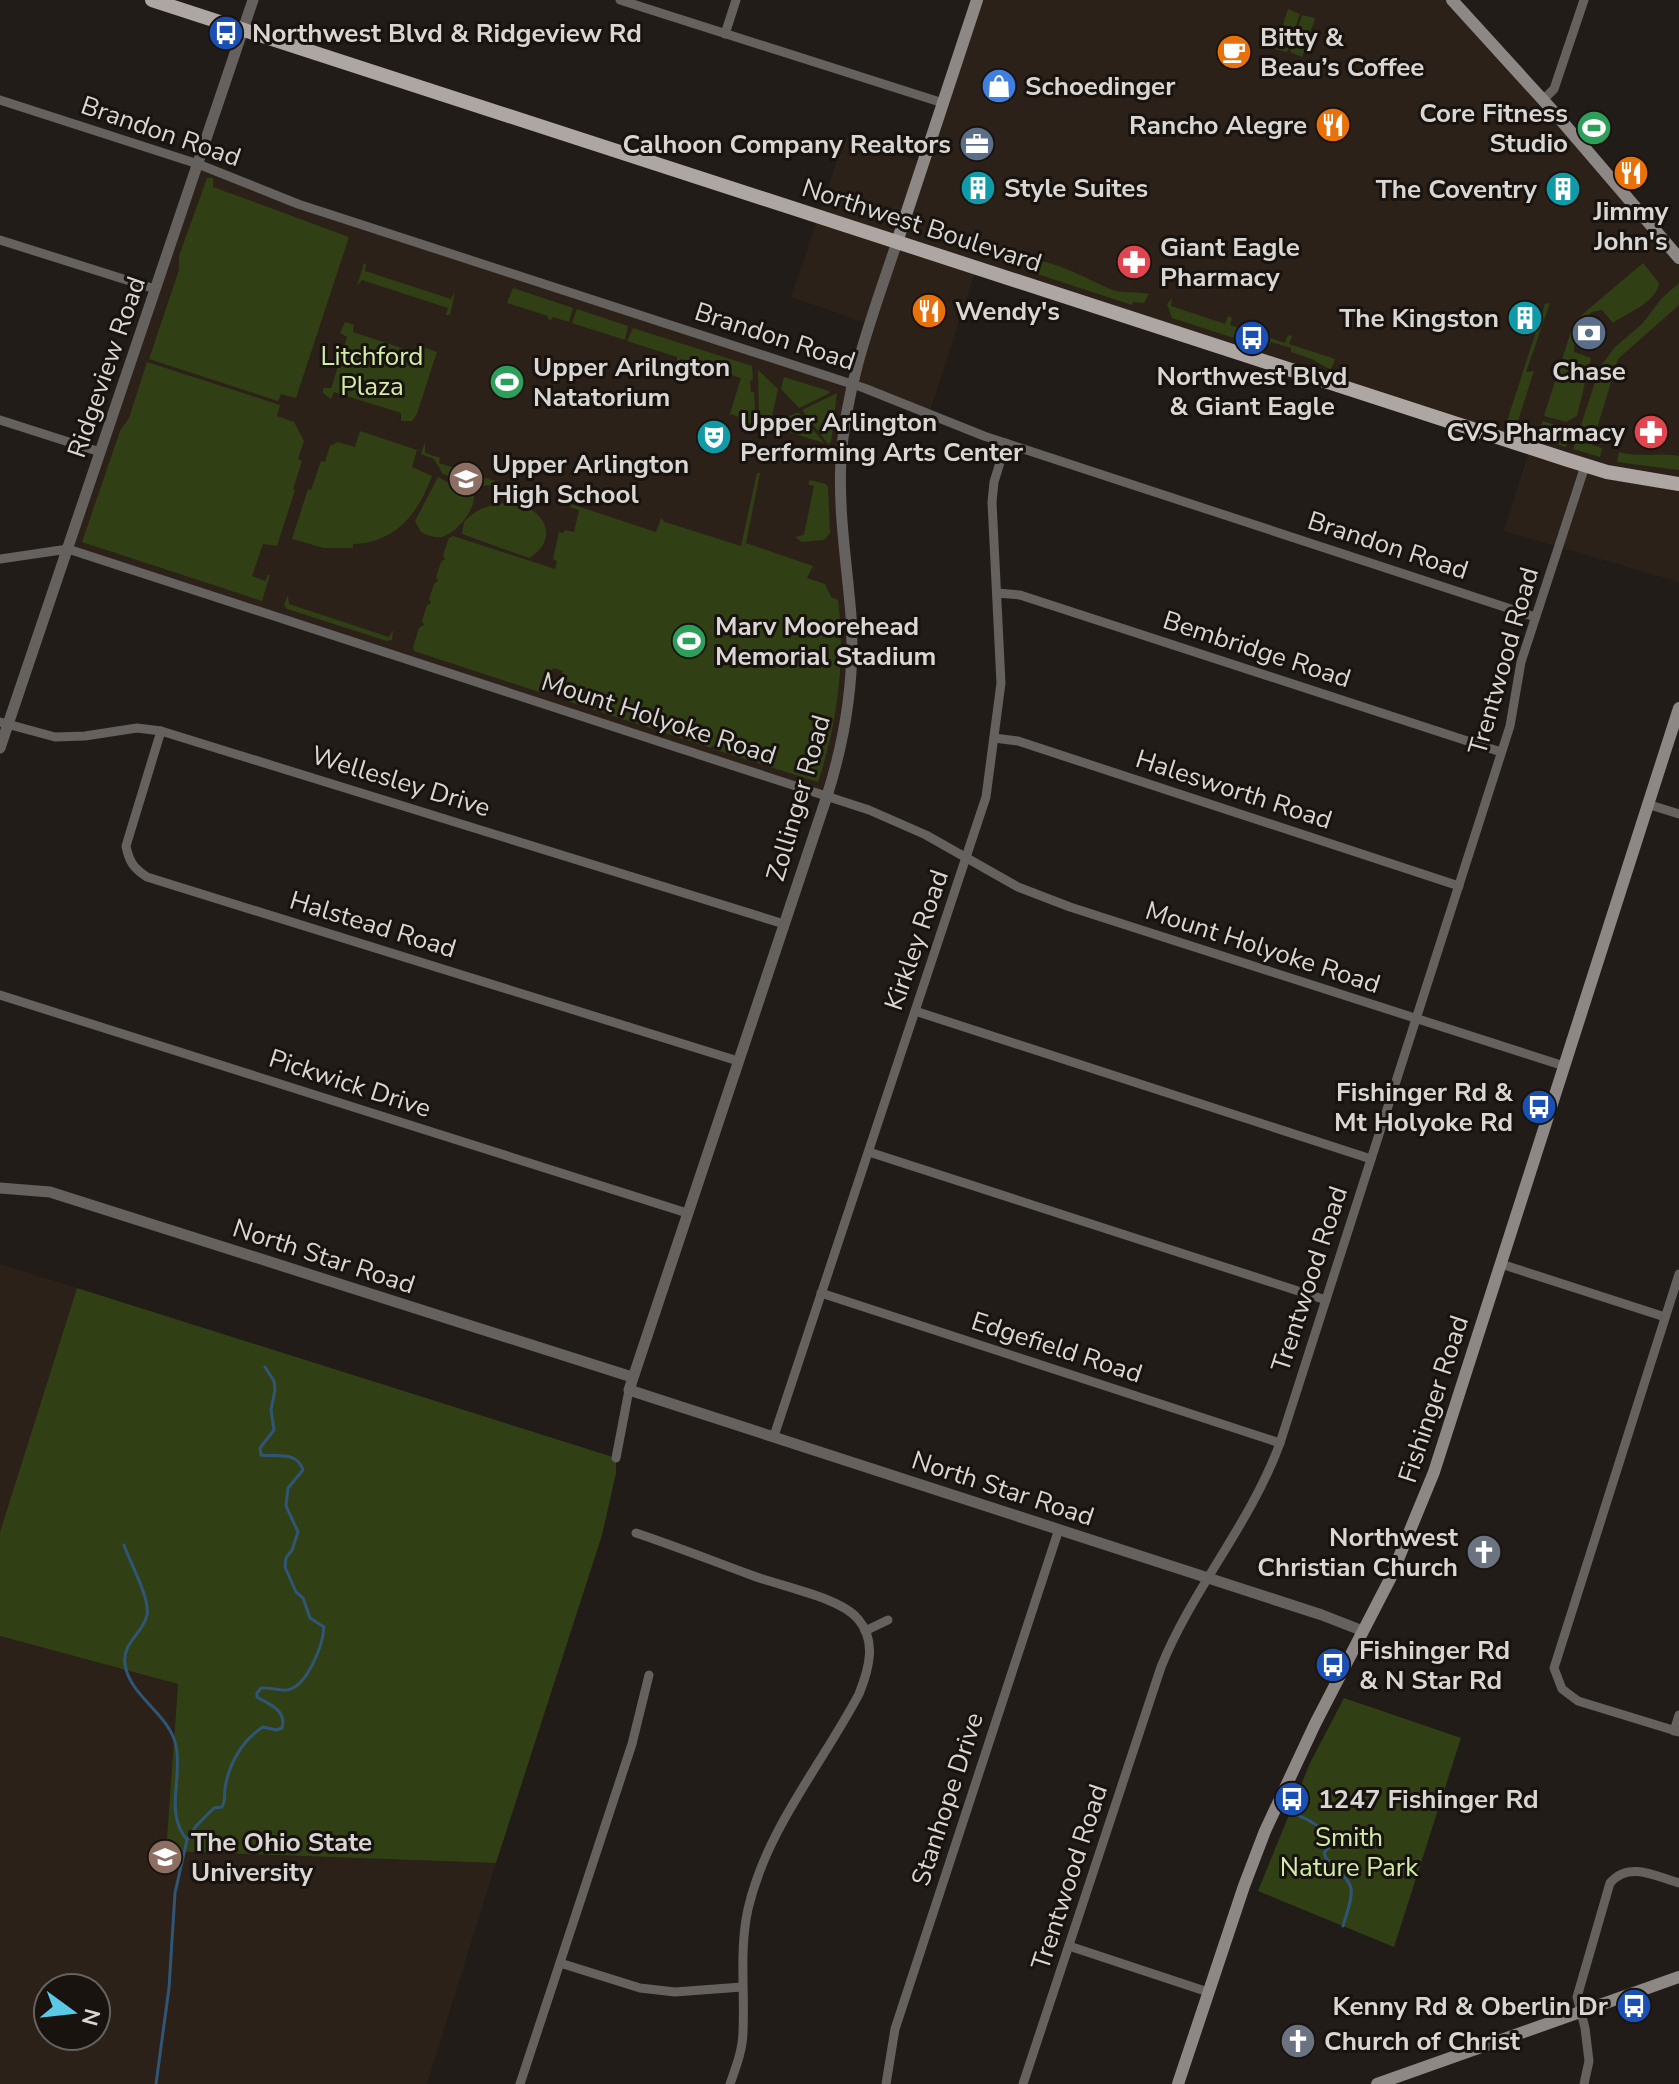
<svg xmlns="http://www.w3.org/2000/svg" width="1679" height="2084" font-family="'Nunito Sans',sans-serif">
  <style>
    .built { fill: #2b2118; fill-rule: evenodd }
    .green { fill: #313f15 }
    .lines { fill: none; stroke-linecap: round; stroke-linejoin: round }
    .stream { stroke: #2f5677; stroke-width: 3 }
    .minor { stroke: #64615f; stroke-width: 9 }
    .tertiary { stroke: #64615f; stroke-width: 11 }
    .secondary { stroke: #8d8885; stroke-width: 12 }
    .primary { stroke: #ada6a2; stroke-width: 14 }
    .labels { text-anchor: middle; stroke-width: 6; stroke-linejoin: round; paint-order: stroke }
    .poi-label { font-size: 26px; font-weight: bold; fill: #d9d6d3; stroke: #18130f; text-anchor: start }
    .street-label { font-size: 26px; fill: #d9d6d3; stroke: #18130f }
    .park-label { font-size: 26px; fill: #d2eea5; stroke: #18130f }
  </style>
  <rect width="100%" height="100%" fill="#211c18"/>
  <g class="built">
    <path d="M977,0H1452L1679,258V582L1504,531L1530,448L976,269L929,414L852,384L841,461L850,677L827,796L68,549L198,164L298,204L852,383L869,324L791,297L845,137L923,162ZM355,326L353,332L420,354L424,347L437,352L417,414L403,422L399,419L401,413L325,387L330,389L347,336L342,335Z"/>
    <polygon points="0,1264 77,1288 0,1532"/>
    <path d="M0,1636L178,1684L166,1851L496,1863L427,2084H0ZM48,1988H96V2036H48Z"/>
  </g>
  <g class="green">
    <polygon points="1288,9 1300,14 1295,28 1290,32 1292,38 1287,52 1275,49"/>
    <polygon points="1302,15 1315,18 1302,57 1290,52 1295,38 1299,35 1298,29"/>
    <polygon points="207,178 213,178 213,187 349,237 296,398 281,394 278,401 149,359 179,270 179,256"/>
    <path d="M1030,260C1057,261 1085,278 1110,289C1123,294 1135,291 1149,294L1144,303L1133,302L1132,305L1028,271Z"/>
    <polygon points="364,263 366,264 365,271 451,299 455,292 450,315 446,315 448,308 362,280 357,286"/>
    <path d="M1643,263L1659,283C1657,302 1627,313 1613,323L1602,310L1592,312L1581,322L1577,319Z"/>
    <polygon points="1679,283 1679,305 1618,359 1592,445 1602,448 1600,457 1573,449 1600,367 1615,347 1642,324 1662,298"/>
    <polygon points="513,288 573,308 569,322 553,317 551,320 548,319 548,316 507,303"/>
    <polygon points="1172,298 1171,306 1225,324 1228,316 1232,318 1230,325 1285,343 1288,335 1292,336 1289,344 1335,359 1331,370 1312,359 1291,352 1291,348 1271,342 1270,345 1249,338 1234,338 1172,318 1167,304"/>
    <polygon points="1550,303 1526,372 1534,371 1515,430 1505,427 1545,304"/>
    <polygon points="577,309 628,326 625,340 572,323"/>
    <polygon points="345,322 354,325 353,332 420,354 424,347 437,352 417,414 412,421 401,421 401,413 334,392 331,399 323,393 323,388 331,388 347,337 340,333"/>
    <polygon points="633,328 752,366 753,380 750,381 751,392 754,392 756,424 747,423 744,419 731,414 729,417 741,378 681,359 679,362 677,361 677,357 627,341"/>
    <polygon points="1572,328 1575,329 1574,352 1591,358 1577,416 1566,422 1544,416"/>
    <polygon points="147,362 280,405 277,416 294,422 304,441 298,459 302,461 293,489 295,490 277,546 263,544 252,576 265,581 268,575 270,575 262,601 82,542 120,431 129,418"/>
    <polygon points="758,370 778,389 771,421 762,426 759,424"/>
    <polygon points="784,377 829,391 830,393 799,408 781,389"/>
    <polygon points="837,393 831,442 828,444 802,410"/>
    <polygon points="796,413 799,413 824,443 773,427 774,423"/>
    <polygon points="1543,421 1564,428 1573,424 1566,447 1537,438"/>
    <path d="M360,431L417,450L412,467L432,476C420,509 398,543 353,544V548H324L292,539L308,489L311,490L321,461L325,462L330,446L338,442L355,447Z"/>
    <polygon points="425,442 425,453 440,458 439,463 495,481 493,485 480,486 443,474 434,459 421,454"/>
    <path d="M1619,452C1640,458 1658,452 1679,456V470L1617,462Z"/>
    <path d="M757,473H760L746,543L813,566L807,578L825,584L831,597L838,600C846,659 837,726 818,782L716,750L717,747L712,746L711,748L567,701L572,686L560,682L563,671L553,668L545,694L414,651L413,647L419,628L424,625L422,621L427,605L431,603L429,599L434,584L438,581L436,577L441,562L445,559L443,555L449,538L453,536L555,569L557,561L553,559L559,532L563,533L565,530L574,532L579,510L570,507L571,504L656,532L661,518L665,522L741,546Z"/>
    <path d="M438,477L474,496C475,510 456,534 441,537C434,538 427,535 421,532L415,521Z"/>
    <polygon points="810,480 826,484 828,487 830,533 824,540 802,542 795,537 804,535 814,486 808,484"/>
    <path d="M512,503C544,507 561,539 529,558L462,534L464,522C476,508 493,503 512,503Z"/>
    <polygon points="288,595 289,604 389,637 393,630 392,640 387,641 287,609 284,605"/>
    <polygon points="77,1288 616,1458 616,1473 602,1535 496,1863 166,1851 178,1684 0,1636 0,1532"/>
    <polygon points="1344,1698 1461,1738 1394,1947 1258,1891 1310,1763"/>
  </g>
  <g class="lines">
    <g class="stream">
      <path d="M124,1545C130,1563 150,1597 147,1615C143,1634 122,1642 125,1664C129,1696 170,1714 176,1746C183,1778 164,1812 187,1840"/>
      <path d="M1289,1811L1308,1820L1333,1835L1334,1842L1324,1853C1328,1868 1348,1874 1351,1888C1353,1900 1346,1914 1343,1926"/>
      <path d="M156,2084L169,1988L175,1893L187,1840L196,1826L214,1808L222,1807C226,1800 224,1796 225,1788C229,1764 242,1740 263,1727L276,1730L282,1728C287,1710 270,1705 257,1697V1693L261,1688C270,1687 278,1691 287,1690C307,1687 323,1645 324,1627L310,1618L303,1598L296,1592L285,1567L286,1558L292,1550L298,1532L286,1506L288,1488L303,1470C297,1451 277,1457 261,1455L260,1448L274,1430L271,1410L275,1390L274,1381L265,1367"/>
    </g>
    <g class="minor">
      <polyline points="620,0 943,103"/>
      <polyline points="725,34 736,0"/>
      <polyline points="0,100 198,164 298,204 864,388 984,436 1535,617"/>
      <polyline points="1543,100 1554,89 1584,0"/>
      <polyline points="0,240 155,289"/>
      <polyline points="0,420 100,452"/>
      <polyline points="0,559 68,549 869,810 926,835 1018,887 1070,907 1564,1066"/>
      <polyline points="997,593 1020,595 1501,752"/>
      <polyline points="0,722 55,737 85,736 137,728 161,731 784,924"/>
      <path d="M161,731L126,846C129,861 133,868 147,877L738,1061"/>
      <polyline points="994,738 1018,741 1459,886"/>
      <polyline points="1647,804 1679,814"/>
      <polyline points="0,995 687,1213"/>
      <polyline points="915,1011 1371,1159"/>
      <polyline points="869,1152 1326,1300"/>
      <polyline points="1501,1264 1665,1317"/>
      <polyline points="1679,1274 1554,1668 1562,1689 1578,1701 1679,1732"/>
      <polyline points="821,1293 1280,1443"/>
      <polyline points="774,1436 986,797 1001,683 992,502 994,482 1006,443"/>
      <polyline points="616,1458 629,1390"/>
      <path d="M636,1533C675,1546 713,1561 751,1575C779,1586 840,1597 858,1619C877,1641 869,1669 859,1694C821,1766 767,1828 748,1909C739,1950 745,1990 743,2031C743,2049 736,2067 730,2084"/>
      <polyline points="865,1631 888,1620"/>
      <polyline points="1674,1731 1679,1715"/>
      <polyline points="1069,1946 1208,1992"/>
      <polyline points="560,1963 640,1988 675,1992 742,1987"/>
      <polyline points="520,2084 632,1744 649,1675"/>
      <polyline points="886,2084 895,2029 1059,1529"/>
      <path d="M1023,2084L1161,1667C1193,1588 1251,1523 1280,1443L1510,726L1521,662L1585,466"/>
      <path d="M1584,2084L1589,2061L1585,2028L1577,1997L1610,1883C1629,1861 1655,1876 1679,1883"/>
    </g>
    <g class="tertiary">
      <path d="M897,242C873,314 846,383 841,459C838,512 847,564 851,616C855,677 845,739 827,796L629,1390L1322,1615L1363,1631"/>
      <polyline points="0,748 253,0"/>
      <polyline points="0,1188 50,1192 632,1377"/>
    </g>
    <g class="secondary">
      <polyline points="1452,0 1554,112 1679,258"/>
      <polyline points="897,242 977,0"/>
      <polyline points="1178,2084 1244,1886 1265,1831 1315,1724 1390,1579 1434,1472 1679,708"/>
      <polyline points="1377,2084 1679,1977"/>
    </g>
    <polyline class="primary" points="152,0 1565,459 1607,472 1679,484"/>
  </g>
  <defs>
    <symbol id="bus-disc" viewBox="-11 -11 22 22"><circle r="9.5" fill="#1a4fb4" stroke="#18130f"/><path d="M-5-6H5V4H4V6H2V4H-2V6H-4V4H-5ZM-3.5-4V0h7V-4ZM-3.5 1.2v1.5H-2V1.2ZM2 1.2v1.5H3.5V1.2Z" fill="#fff"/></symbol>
    <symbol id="cafe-disc" viewBox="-11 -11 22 22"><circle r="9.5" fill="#e8710a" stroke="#18130f"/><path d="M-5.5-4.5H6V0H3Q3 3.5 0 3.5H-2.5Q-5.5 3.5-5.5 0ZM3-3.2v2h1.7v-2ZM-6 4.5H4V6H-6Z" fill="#fff"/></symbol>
    <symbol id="shop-disc" viewBox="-11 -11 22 22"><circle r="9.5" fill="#3f7fe0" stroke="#18130f"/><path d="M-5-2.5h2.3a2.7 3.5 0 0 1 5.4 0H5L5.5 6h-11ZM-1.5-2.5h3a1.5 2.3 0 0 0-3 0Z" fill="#fff"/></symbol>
    <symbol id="restaurant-disc" viewBox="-11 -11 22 22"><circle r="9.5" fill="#e8710a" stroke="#18130f"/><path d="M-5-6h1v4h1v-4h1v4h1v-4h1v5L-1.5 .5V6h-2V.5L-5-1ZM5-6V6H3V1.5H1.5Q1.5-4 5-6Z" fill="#fff"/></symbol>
    <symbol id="stadium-disc" viewBox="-11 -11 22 22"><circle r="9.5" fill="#2e9e5b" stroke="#18130f"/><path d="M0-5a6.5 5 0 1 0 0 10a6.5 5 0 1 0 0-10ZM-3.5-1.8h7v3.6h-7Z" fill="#fff"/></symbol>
    <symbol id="office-disc" viewBox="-11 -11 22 22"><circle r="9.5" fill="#5c6f8a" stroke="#18130f"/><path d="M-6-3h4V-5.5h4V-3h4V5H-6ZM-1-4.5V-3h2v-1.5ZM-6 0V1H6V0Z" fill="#fff"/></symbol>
    <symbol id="building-disc" viewBox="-11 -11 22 22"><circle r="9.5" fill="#0f9aa8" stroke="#18130f"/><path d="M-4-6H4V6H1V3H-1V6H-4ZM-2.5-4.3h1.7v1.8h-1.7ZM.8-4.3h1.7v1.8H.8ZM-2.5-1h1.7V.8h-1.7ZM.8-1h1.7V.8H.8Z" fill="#fff"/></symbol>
    <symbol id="pharmacy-disc" viewBox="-11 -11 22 22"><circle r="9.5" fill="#e0444e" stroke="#18130f"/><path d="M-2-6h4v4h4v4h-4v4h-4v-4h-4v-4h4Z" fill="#fff"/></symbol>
    <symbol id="bank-disc" viewBox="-11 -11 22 22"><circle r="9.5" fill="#5c6f8a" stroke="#18130f"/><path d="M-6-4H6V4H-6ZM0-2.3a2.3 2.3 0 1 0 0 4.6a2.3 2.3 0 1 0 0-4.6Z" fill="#fff"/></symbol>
    <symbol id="theatre-disc" viewBox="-11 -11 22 22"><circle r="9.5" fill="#0f9aa8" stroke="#18130f"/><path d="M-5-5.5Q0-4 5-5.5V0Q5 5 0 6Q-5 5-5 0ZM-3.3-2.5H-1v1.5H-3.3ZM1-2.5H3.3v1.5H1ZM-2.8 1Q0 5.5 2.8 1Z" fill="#fff"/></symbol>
    <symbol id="school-disc" viewBox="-11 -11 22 22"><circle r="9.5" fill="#8d6e63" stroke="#18130f"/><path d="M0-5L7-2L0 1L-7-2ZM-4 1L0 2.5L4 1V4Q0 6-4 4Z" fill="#fff"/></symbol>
    <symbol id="church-disc" viewBox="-11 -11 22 22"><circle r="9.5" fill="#6b7280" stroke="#18130f"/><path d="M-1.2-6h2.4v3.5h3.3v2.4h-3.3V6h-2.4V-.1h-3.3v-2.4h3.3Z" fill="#fff"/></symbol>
    <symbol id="university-disc" viewBox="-11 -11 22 22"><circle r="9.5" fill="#8d6e63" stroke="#18130f"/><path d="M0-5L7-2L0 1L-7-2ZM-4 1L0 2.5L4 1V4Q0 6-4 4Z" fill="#fff"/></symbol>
  </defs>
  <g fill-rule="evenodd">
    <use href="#bus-disc" x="206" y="13" width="40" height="40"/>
    <use href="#cafe-disc" x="1214" y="32" width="40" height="40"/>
    <use href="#shop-disc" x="979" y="66" width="40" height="40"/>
    <use href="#restaurant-disc" x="1313" y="105" width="40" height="40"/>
    <use href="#stadium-disc" x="1574" y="108" width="40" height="40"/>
    <use href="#office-disc" x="957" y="124" width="40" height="40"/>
    <use href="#restaurant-disc" x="1611" y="153" width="40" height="40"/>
    <use href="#building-disc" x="958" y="168" width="40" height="40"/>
    <use href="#building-disc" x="1543" y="169" width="40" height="40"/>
    <use href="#pharmacy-disc" x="1114" y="242" width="40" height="40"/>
    <use href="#restaurant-disc" x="909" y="291" width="40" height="40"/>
    <use href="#building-disc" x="1505" y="298" width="40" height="40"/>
    <use href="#bank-disc" x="1569" y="313" width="40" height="40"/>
    <use href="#bus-disc" x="1232" y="318" width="40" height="40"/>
    <use href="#stadium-disc" x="487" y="362" width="40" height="40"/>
    <use href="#pharmacy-disc" x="1631" y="412" width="40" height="40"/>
    <use href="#theatre-disc" x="694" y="417" width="40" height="40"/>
    <use href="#school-disc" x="446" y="459" width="40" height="40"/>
    <use href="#stadium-disc" x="669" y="621" width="40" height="40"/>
    <use href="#bus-disc" x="1519" y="1087" width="40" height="40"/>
    <use href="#church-disc" x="1464" y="1532" width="40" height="40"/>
    <use href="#bus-disc" x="1313" y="1645" width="40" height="40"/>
    <use href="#bus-disc" x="1272" y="1779" width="40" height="40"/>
    <use href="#university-disc" x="145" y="1837" width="40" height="40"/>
    <use href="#bus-disc" x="1614" y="1986" width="40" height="40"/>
    <use href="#church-disc" x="1278" y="2021" width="40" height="40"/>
  </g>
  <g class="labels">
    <g class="poi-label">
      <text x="252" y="42">Northwest Blvd &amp; Ridgeview Rd</text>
      <text x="1260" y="46">Bitty &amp;<tspan x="1260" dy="30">Beau’s Coffee</tspan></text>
      <text x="1025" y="95">Schoedinger</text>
      <text x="1568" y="122" text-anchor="end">Core Fitness<tspan x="1568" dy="30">Studio</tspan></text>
      <text x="1307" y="134" text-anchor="end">Rancho Alegre</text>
      <text x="951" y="153" text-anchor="end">Calhoon Company Realtors</text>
      <text x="1004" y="197">Style Suites</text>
      <text x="1537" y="198" text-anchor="end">The Coventry</text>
      <text x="1631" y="220" text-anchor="middle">Jimmy<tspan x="1631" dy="30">John's</tspan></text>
      <text x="1160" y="256">Giant Eagle<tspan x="1160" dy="30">Pharmacy</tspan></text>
      <text x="955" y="320">Wendy's</text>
      <text x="1499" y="327" text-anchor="end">The Kingston</text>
      <text x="533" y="376">Upper Arilngton<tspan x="533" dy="30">Natatorium</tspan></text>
      <text x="1589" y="380" text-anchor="middle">Chase</text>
      <text x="1252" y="385" text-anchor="middle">Northwest Blvd<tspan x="1252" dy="30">&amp; Giant Eagle</tspan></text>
      <text x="740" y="431">Upper Arlington<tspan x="740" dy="30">Performing Arts Center</tspan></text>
      <text x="1625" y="441" text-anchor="end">CVS Pharmacy</text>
      <text x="492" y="473">Upper Arlington<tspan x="492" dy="30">High School</tspan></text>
      <text x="715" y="635">Marv Moorehead<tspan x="715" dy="30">Memorial Stadium</tspan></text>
      <text x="1513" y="1101" text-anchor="end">Fishinger Rd &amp;<tspan x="1513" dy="30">Mt Holyoke Rd</tspan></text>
      <text x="1458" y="1546" text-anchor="end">Northwest<tspan x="1458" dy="30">Christian Church</tspan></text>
      <text x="1359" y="1659">Fishinger Rd<tspan x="1359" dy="30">&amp; N Star Rd</tspan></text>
      <text x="1318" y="1808">1247 Fishinger Rd</text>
      <text x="191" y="1851">The Ohio State<tspan x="191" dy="30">University</tspan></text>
      <text x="1608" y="2015" text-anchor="end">Kenny Rd &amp; Oberlin Dr</text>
      <text x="1324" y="2050">Church of Christ</text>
    </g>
    <g class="street-label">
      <text transform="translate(161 131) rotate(19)" y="9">Brandon Road</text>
      <text transform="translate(922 225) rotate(18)" y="9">Northwest Boulevard</text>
      <text transform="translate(775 336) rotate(18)" y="9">Brandon Road</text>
      <text transform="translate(106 367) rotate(-71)" y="9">Ridgeview Road</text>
      <text transform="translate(1388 545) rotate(18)" y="9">Brandon Road</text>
      <text transform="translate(1257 649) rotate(18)" y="9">Bembridge Road</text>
      <text transform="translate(1503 661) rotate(-74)" y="9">Trentwood Road</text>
      <text transform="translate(659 718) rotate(18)" y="9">Mount Holyoke Road</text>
      <text transform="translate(401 781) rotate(17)" y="9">Wellesley Drive</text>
      <text transform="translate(1234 789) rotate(18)" y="9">Halesworth Road</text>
      <text transform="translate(798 798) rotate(-74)" y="9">Zollinger Road</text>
      <text transform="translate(373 924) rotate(17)" y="9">Halstead Road</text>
      <text transform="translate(916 940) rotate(-71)" y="9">Kirkley Road</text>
      <text transform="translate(1263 947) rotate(18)" y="9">Mount Holyoke Road</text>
      <text transform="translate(350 1083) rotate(18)" y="9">Pickwick Drive</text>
      <text transform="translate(324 1256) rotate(18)" y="9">North Star Road</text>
      <text transform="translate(1309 1279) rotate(-72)" y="9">Trentwood Road</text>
      <text transform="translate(1057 1347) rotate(18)" y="9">Edgefield Road</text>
      <text transform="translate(1433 1399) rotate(-72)" y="9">Fishinger Road</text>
      <text transform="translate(1003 1488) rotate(18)" y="9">North Star Road</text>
      <text transform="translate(947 1799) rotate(-72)" y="9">Stanhope Drive</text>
      <text transform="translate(1069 1877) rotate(-72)" y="9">Trentwood Road</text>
    </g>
    <g class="park-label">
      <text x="372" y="365">Litchford<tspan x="372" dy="30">Plaza</tspan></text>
      <text x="1349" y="1846">Smith<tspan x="1349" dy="30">Nature Park</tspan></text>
    </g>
  </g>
  <g transform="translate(72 2012) rotate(105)"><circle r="38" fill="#18130f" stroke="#65615d" stroke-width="2"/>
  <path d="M0-6L14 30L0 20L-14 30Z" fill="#5ac8e6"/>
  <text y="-12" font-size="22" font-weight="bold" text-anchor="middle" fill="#d9d6d3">N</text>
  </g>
</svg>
